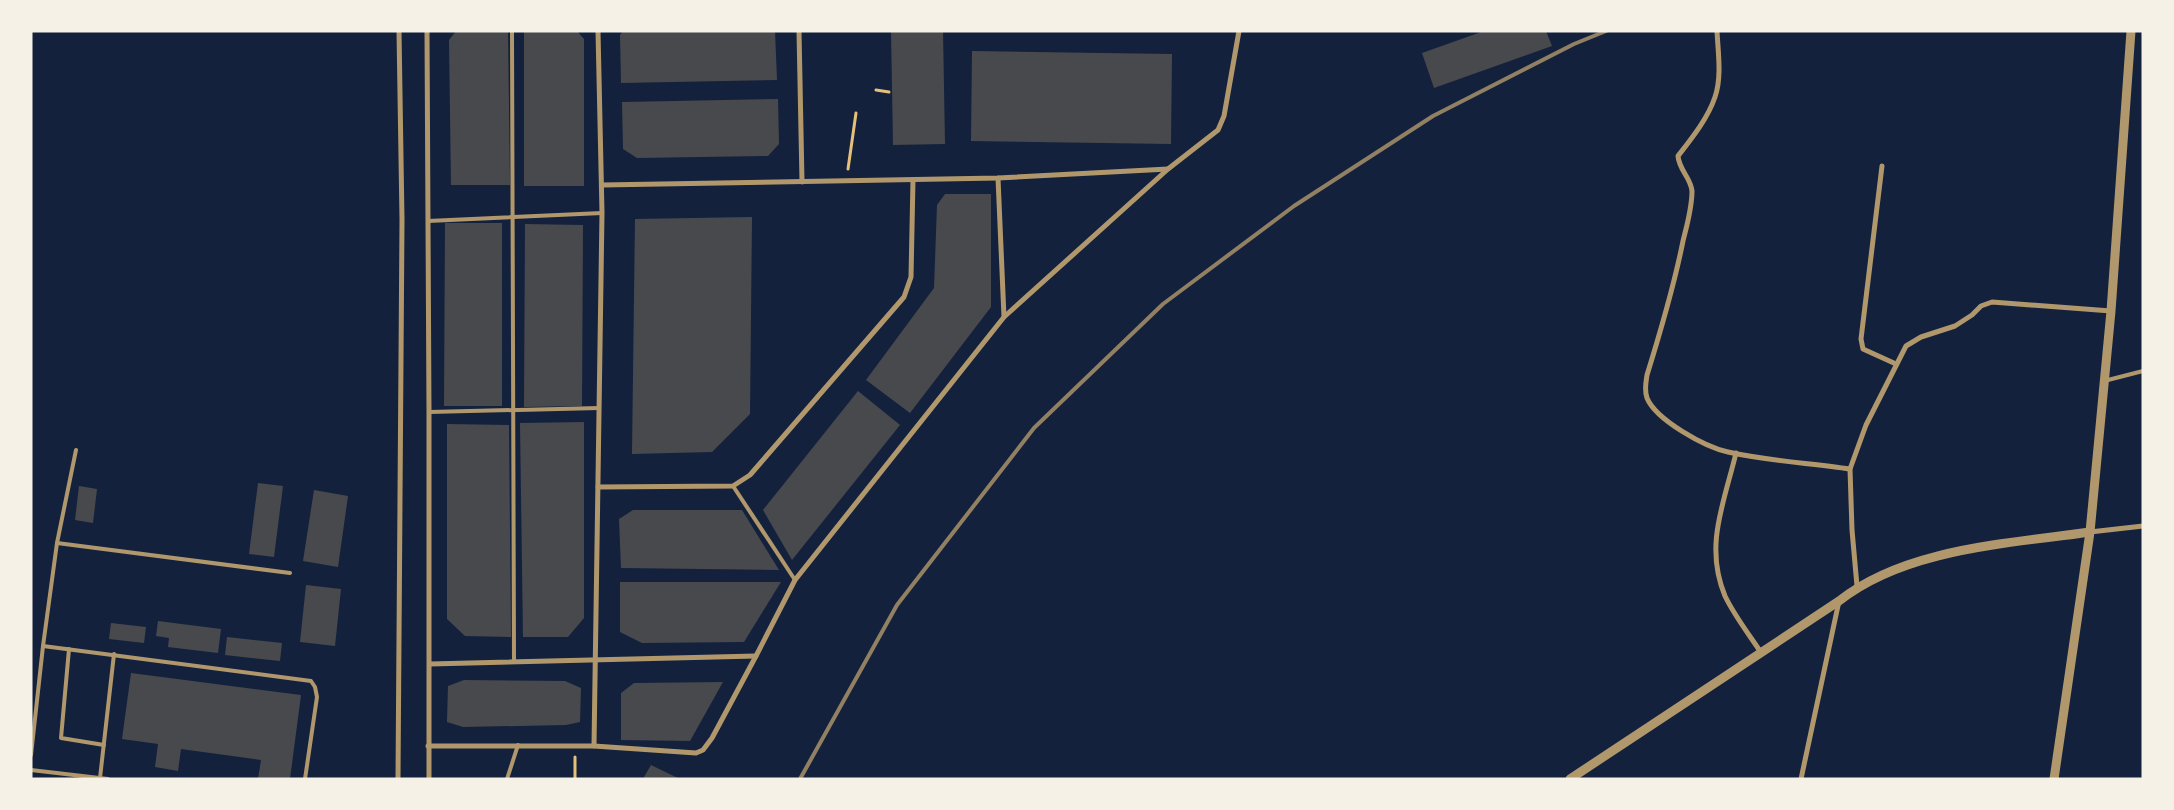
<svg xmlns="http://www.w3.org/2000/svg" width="2174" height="810" font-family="'Public Sans',sans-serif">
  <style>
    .building { fill: #48494c }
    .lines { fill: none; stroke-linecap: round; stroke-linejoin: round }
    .path { stroke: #e5c07b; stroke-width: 3 }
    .service { stroke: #b1986c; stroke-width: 4 }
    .minor { stroke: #b1986c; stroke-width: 5 }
    .tertiary { stroke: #b1986c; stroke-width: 9 }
    .rail { stroke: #918062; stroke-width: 4 }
  </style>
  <rect width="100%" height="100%" fill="#14213d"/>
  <g class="building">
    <polygon points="456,31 508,31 510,185 451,185 449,40"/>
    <polygon points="524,31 577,31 584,39 584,186 524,186"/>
    <polygon points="623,31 775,31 777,80 621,83 620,35"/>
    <polygon points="891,31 943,31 945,144 893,145"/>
    <polygon points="1484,31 1546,31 1552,46 1434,88 1422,53"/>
    <polygon points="972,51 1172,54 1171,144 971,141"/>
    <polygon points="778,99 779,144 768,156 637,158 623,149 622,102"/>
    <polygon points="945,194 991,194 991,307 910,413 866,380 934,288 937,205"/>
    <polygon points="752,217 750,414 712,452 632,454 635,219"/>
    <polygon points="445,223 502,223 502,406 444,406"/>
    <polygon points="525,224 583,225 582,406 524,407"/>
    <polygon points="858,391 900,425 792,560 763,510"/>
    <polygon points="584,422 584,618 568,637 523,637 520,423"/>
    <polygon points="447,424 509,425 511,637 465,636 447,619"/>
    <polygon points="258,483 283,486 274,557 249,554"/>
    <polygon points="79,486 97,489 93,523 75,520"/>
    <polygon points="314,490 348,496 338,567 303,561"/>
    <polygon points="633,510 742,510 779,570 621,568 619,519"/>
    <polygon points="620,582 781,582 744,642 642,643 620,632"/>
    <polygon points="306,585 341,589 335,646 300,642"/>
    <polygon points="158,621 221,629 218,653 168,647 169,638 156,636"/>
    <polygon points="111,623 146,627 144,643 109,639"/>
    <polygon points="227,637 282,643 280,661 225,655"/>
    <polygon points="131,673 301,695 290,779 258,779 261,760 181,749 178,771 155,767 158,744 122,739"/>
    <polygon points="464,680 565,681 581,688 580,722 566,725 463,727 447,722 448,686"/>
    <polygon points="723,682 690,741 621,740 621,693 634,683"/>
    <polygon points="651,765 680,779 643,779"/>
  </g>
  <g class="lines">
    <g class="path">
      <polyline points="876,90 889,92"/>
      <polyline points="848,169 856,113"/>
      <polyline points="575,757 575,779"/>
    </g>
    <g class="service">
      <polyline points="512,31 514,662"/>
      <polyline points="428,221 602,213"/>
      <polyline points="2104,381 2143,371"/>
      <polyline points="429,412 599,408"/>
      <polyline points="733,486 795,580"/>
      <polyline points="57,543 290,573"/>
      <polyline points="43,646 311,681 315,687 317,697 305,779"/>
      <polyline points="69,649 61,738 104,745"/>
      <polyline points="31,755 43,646 57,543 76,450"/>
      <polyline points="31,770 108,779"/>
      <polyline points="100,778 114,654"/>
      <polyline points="507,779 518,745"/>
    </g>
    <g class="minor">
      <polyline points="427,31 429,412 429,779"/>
      <polyline points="799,31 802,182"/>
      <path d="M1717,31C1718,52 1722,77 1715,97C1708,118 1692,138 1678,156C1679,170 1691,178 1692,191C1692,208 1687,225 1683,241C1674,286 1661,330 1647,375C1646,382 1644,390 1647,398C1656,420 1705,447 1728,452C1768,461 1810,463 1850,469"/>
      <polyline points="1882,166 1861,339 1863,349 1896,364"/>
      <polyline points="998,178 1004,317"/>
      <polyline points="602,185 998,178 1168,169"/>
      <path d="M1736,453C1724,503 1704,546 1725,596C1734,615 1748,633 1760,651"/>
      <polyline points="598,487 733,486 750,475 904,297 911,277 913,180"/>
      <polyline points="2090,532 2143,526"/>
      <polyline points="1857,586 1852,530 1850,469 1866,425 1906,346 1921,337 1955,326 1972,315 1981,306 1992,302 2111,311"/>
      <polyline points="430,664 756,656"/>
      <polyline points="428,746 594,746 696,753 703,750 712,738 756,656 795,580 1004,317 1168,169 1218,130 1224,116 1239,31"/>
      <polyline points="594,746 602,213 598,31"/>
      <polyline points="398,779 402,220 399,31"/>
      <polyline points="1801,779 1839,601"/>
    </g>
    <g class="tertiary">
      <path d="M1570,779L1839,601C1906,548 2008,544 2090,532"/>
      <polyline points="2054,779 2090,532 2111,311 2131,31"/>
    </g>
    <polyline class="rail" points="800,779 897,605 1034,428 1163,304 1294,206 1433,116 1574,44 1606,31"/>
  </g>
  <rect width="2174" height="810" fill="none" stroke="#f6f1e7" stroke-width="65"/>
</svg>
